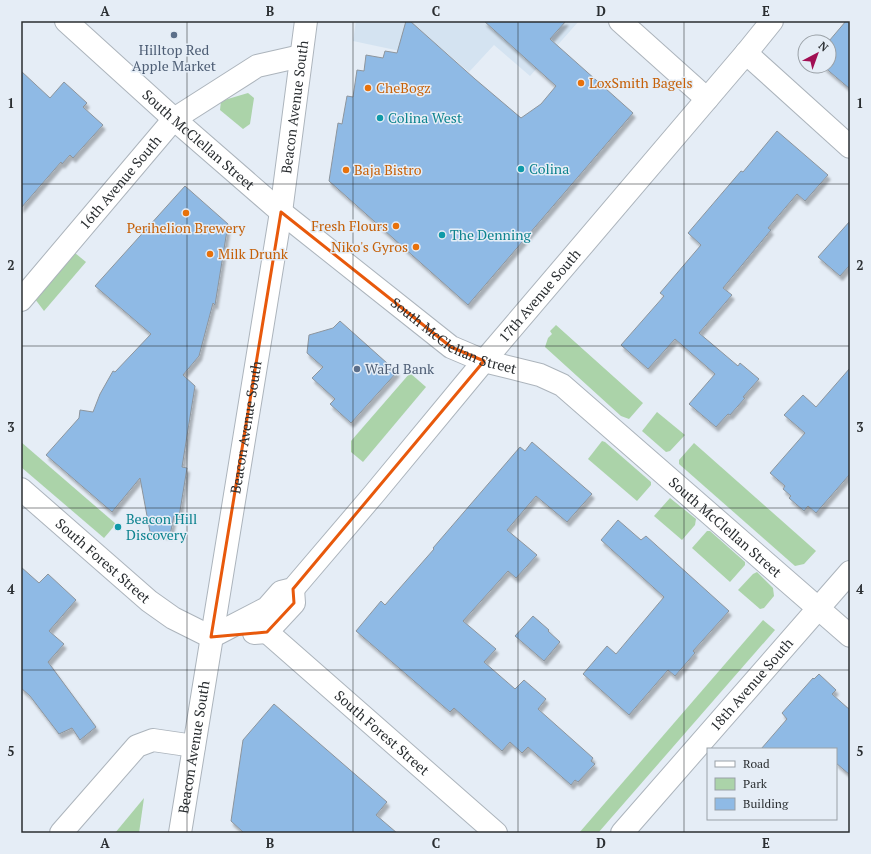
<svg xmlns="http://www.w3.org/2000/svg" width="871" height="854" font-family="'PT Serif',serif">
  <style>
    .built { fill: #d4e3f1 }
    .green { fill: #abd3a9 }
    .building { fill: #8fbae5; stroke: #8d959d; filter: url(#shadow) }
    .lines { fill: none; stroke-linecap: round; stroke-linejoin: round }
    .minor-casing { stroke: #acb4bc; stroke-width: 24 }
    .major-casing { stroke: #acb4bc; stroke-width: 24 }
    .minor { stroke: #fff; stroke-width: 22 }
    .major { stroke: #fff; stroke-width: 22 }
    .marked { fill: none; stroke: #e8590c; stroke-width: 3; stroke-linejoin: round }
    .grid { fill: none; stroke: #2a2e31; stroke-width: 1; stroke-opacity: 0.55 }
    .service-dot { fill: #5c6f8a; stroke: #e5edf6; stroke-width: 1.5 }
    .food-dot { fill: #e8710a; stroke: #e5edf6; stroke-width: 1.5 }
    .culture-dot { fill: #0f9aa8; stroke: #e5edf6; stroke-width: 1.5 }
    .labels { text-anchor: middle; stroke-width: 3; stroke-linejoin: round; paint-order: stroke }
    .service-label { font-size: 14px; fill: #4e5e75; stroke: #e5edf6 }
    .food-label { font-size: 14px; fill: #c56008; stroke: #e5edf6; text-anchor: start }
    .street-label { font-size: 14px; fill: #2a2e31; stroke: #e5edf6 }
    .culture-label { font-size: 14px; fill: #0d838f; stroke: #e5edf6; text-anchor: start }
    .neatline { fill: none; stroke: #2a2e31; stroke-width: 1.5 }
    .grid-label { font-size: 13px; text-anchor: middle; font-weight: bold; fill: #2a2e31 }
  </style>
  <defs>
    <filter id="shadow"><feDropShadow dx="2.5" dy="4.5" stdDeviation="1" flood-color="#0004"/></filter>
  </defs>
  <rect width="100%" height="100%" fill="#e5edf6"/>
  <polygon class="built" points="356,21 579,21 530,76 494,45 469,72 441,48 433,58 353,41"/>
  <g class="green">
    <polygon points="248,93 254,98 250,124 243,129 220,110 221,101"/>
    <polygon points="75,253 86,262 44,311 35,299"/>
    <polygon points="556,325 643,403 629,419 621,416 545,347 548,338 552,334 550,331"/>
    <polygon points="410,373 426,387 363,462 351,452 351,441"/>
    <polygon points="657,412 685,435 670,451 666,452 642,431"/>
    <polygon points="602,441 605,442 651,482 651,485 637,501 588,459"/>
    <polygon points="21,442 116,524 104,538 21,467"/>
    <polygon points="694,443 816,551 804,564 795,566 679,464 679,460"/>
    <polygon points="670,498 696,519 695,525 682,540 654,516"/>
    <polygon points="707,531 710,531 745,562 745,565 730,582 692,548"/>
    <polygon points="757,572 773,588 774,596 764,608 760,609 738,590 753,574"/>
    <polygon points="763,620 775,630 598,833 579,833"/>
    <polygon points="144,798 139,833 115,833"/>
  </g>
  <g class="building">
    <polygon points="406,21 410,21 475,79 521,118 541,104 556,86 484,21 566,21 550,39 633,113 468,305 329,181 338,123 342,124 347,96 353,97 357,70 364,71 366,55 383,58 385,51 397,53"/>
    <polygon points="846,21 850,21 850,89 823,66 829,66 829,42 823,42 826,38 829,41"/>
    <polygon points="21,71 50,98 64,82 87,103 83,107 103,125 73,158 70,155 62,164 61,162 21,208"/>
    <polygon points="777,131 828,175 805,201 797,194 768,228 771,230 723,288 732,295 699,333 738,366 740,363 759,379 743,397 745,398 730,415 728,414 716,427 689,404 715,374 675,339 648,369 621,345 664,296 660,293 701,245 688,233 741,171 743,172"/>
    <polygon points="185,186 228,224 215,305 213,303 199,356 183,375 195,386 182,467 187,468 179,517 174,516 170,535 150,532 140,478 112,512 46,455 79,418 80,410 93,412 100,394 113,371 115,372 151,334 95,286"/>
    <polygon points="850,221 850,265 840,276 818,257"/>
    <polygon points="340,321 397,372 351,423 330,404 335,399 312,378 323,367 307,353 309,335 333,328"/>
    <polygon points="850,368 850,474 816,513 808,506 804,511 789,498 791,496 783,489 785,486 770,473 805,433 784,415 803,395 816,407"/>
    <polygon points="532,442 592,494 567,522 536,496 507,530 537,555 516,578 508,571 463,621 496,649 484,662 515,689 524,680 546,699 538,709 593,758 591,761 595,764 578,782 575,780 571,785 528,747 522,753 510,742 502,751 454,708 450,712 356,631 381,601 385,605 434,549 433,548 520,447 525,451"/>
    <polygon points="618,520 641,540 646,536 729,611 693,651 695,653 675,676 668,670 629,715 583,674 607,646 616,654 664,597 601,540"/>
    <polygon points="21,567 39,583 48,574 76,600 49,631 64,644 48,662 96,727 80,740 72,728 59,734 30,696 21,688"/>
    <polygon points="533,616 549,630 548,631 560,642 544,661 515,636"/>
    <polygon points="819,674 836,690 832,694 850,710 850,775 836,763 836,749 761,749 787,719 782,713 813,678 814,679"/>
    <polygon points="274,704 387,802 376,815 397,833 244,833 231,821 243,740"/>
  </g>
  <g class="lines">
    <defs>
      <g id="minor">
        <path id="s1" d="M66,21L174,119L281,212L451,347L484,361L540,375L562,385L850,636"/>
        <polyline points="620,21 707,99"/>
        <polyline points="746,53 850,147"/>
        <path id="s2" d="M21,300L174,119L257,66L301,56"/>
        <path id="s3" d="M21,489L149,601L173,618L211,637"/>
        <path id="s4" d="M267,632L496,833"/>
        <polyline points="254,633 267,632 294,603 293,589"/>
        <path id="s5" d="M211,637L267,608L281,592L293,589L374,494L484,361L747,52L772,21"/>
        <polyline points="61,833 137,746 153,740 194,746"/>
        <path id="s6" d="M622,833L850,572"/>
      </g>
      <g id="major">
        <path id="s7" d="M180,833L281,212L306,21"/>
      </g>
    </defs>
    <use href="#minor" class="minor-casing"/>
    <use href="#major" class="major-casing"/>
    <use href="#minor" class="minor"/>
    <use href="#major" class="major"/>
  </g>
  <path class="marked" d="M281,212L451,347L484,361L293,589L294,603L267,632L211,637Z"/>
  <path class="grid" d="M187,21V833M353,21V833M518,21V833M684,21V833M21,184H850M21,346H850M21,508H850M21,670H850"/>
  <g class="service-dot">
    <circle cx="174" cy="35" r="4"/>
    <circle cx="357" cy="369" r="4"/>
  </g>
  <g class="food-dot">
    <circle cx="581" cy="83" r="4"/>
    <circle cx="368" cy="88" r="4"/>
    <circle cx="346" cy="170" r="4"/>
    <circle cx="186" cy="213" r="4"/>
    <circle cx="396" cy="226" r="4"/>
    <circle cx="416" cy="247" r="4"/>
    <circle cx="210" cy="254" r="4"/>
  </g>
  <g class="culture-dot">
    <circle cx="380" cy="118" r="4"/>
    <circle cx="521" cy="169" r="4"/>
    <circle cx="442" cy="235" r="4"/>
    <circle cx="118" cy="527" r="4"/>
  </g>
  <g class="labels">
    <g class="service-label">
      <text x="174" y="55">Hilltop Red<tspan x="174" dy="16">Apple Market</tspan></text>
      <text x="365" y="374" text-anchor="start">WaFd Bank</text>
    </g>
    <g class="food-label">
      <text x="589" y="88">LoxSmith Bagels</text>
      <text x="376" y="93">CheBogz</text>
      <text x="354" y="175">Baja Bistro</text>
      <text x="388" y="231" text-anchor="end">Fresh Flours</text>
      <text x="186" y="233" text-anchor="middle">Perihelion Brewery</text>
      <text x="408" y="252" text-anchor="end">Niko's Gyros</text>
      <text x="218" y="259">Milk Drunk</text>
    </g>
    <g class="street-label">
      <text dy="5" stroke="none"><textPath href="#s7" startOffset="735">Beacon Avenue South</textPath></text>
      <text dy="5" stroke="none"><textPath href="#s1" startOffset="178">South McClellan Street</textPath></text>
      <text dy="5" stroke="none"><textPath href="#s2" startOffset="154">16th Avenue South</textPath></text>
      <text dy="5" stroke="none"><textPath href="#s5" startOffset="480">17th Avenue South</textPath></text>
      <text dy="5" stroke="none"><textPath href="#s1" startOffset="502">South McClellan Street</textPath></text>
      <text dy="5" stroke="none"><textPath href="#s7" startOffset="411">Beacon Avenue South</textPath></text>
      <text dy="5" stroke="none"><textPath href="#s1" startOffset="839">South McClellan Street</textPath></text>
      <text dy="5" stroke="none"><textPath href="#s3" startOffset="109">South Forest Street</textPath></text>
      <text dy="5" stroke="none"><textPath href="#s6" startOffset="197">18th Avenue South</textPath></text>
      <text dy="5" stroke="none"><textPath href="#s4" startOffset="153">South Forest Street</textPath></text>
      <text dy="5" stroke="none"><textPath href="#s7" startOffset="87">Beacon Avenue South</textPath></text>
    </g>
    <g class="culture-label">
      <text x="388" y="123">Colina West</text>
      <text x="529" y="174">Colina</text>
      <text x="450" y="240">The Denning</text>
      <text x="126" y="524">Beacon Hill<tspan x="126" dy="16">Discovery</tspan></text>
    </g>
  </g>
  <rect width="871" height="854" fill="none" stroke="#e5edf6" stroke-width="44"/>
  <rect x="707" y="748" width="130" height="72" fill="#e5edf6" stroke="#9aa1a7"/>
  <rect x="715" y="761" width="20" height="6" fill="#ffffff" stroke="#9aa1a7"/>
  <text x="743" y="768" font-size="12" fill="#2a2e31">Road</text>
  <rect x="715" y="778" width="20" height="12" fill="#abd3a9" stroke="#9aa1a7"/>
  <text x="743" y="788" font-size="12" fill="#2a2e31">Park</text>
  <rect x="715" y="798" width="20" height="12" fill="#8fbae5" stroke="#9aa1a7"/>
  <text x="743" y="808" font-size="12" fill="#2a2e31">Building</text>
  <g transform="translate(817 54) rotate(41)"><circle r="19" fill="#e5edf6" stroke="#9aa1a7"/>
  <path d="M0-3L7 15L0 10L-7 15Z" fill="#a10e53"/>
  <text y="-6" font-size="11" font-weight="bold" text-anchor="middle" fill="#2a2e31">N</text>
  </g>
  <rect x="22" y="22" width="827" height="810" class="neatline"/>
  <g class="grid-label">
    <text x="105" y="16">A</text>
    <text x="270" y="16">B</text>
    <text x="436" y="16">C</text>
    <text x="601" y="16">D</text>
    <text x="766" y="16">E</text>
    <text x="11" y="108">1</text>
    <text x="860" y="108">1</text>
    <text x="11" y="270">2</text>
    <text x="860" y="270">2</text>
    <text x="11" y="432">3</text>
    <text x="860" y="432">3</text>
    <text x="11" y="594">4</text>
    <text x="860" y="594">4</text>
    <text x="11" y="756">5</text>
    <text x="860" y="756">5</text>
    <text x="105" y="848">A</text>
    <text x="270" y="848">B</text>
    <text x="436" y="848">C</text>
    <text x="601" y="848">D</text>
    <text x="766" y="848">E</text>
  </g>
</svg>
